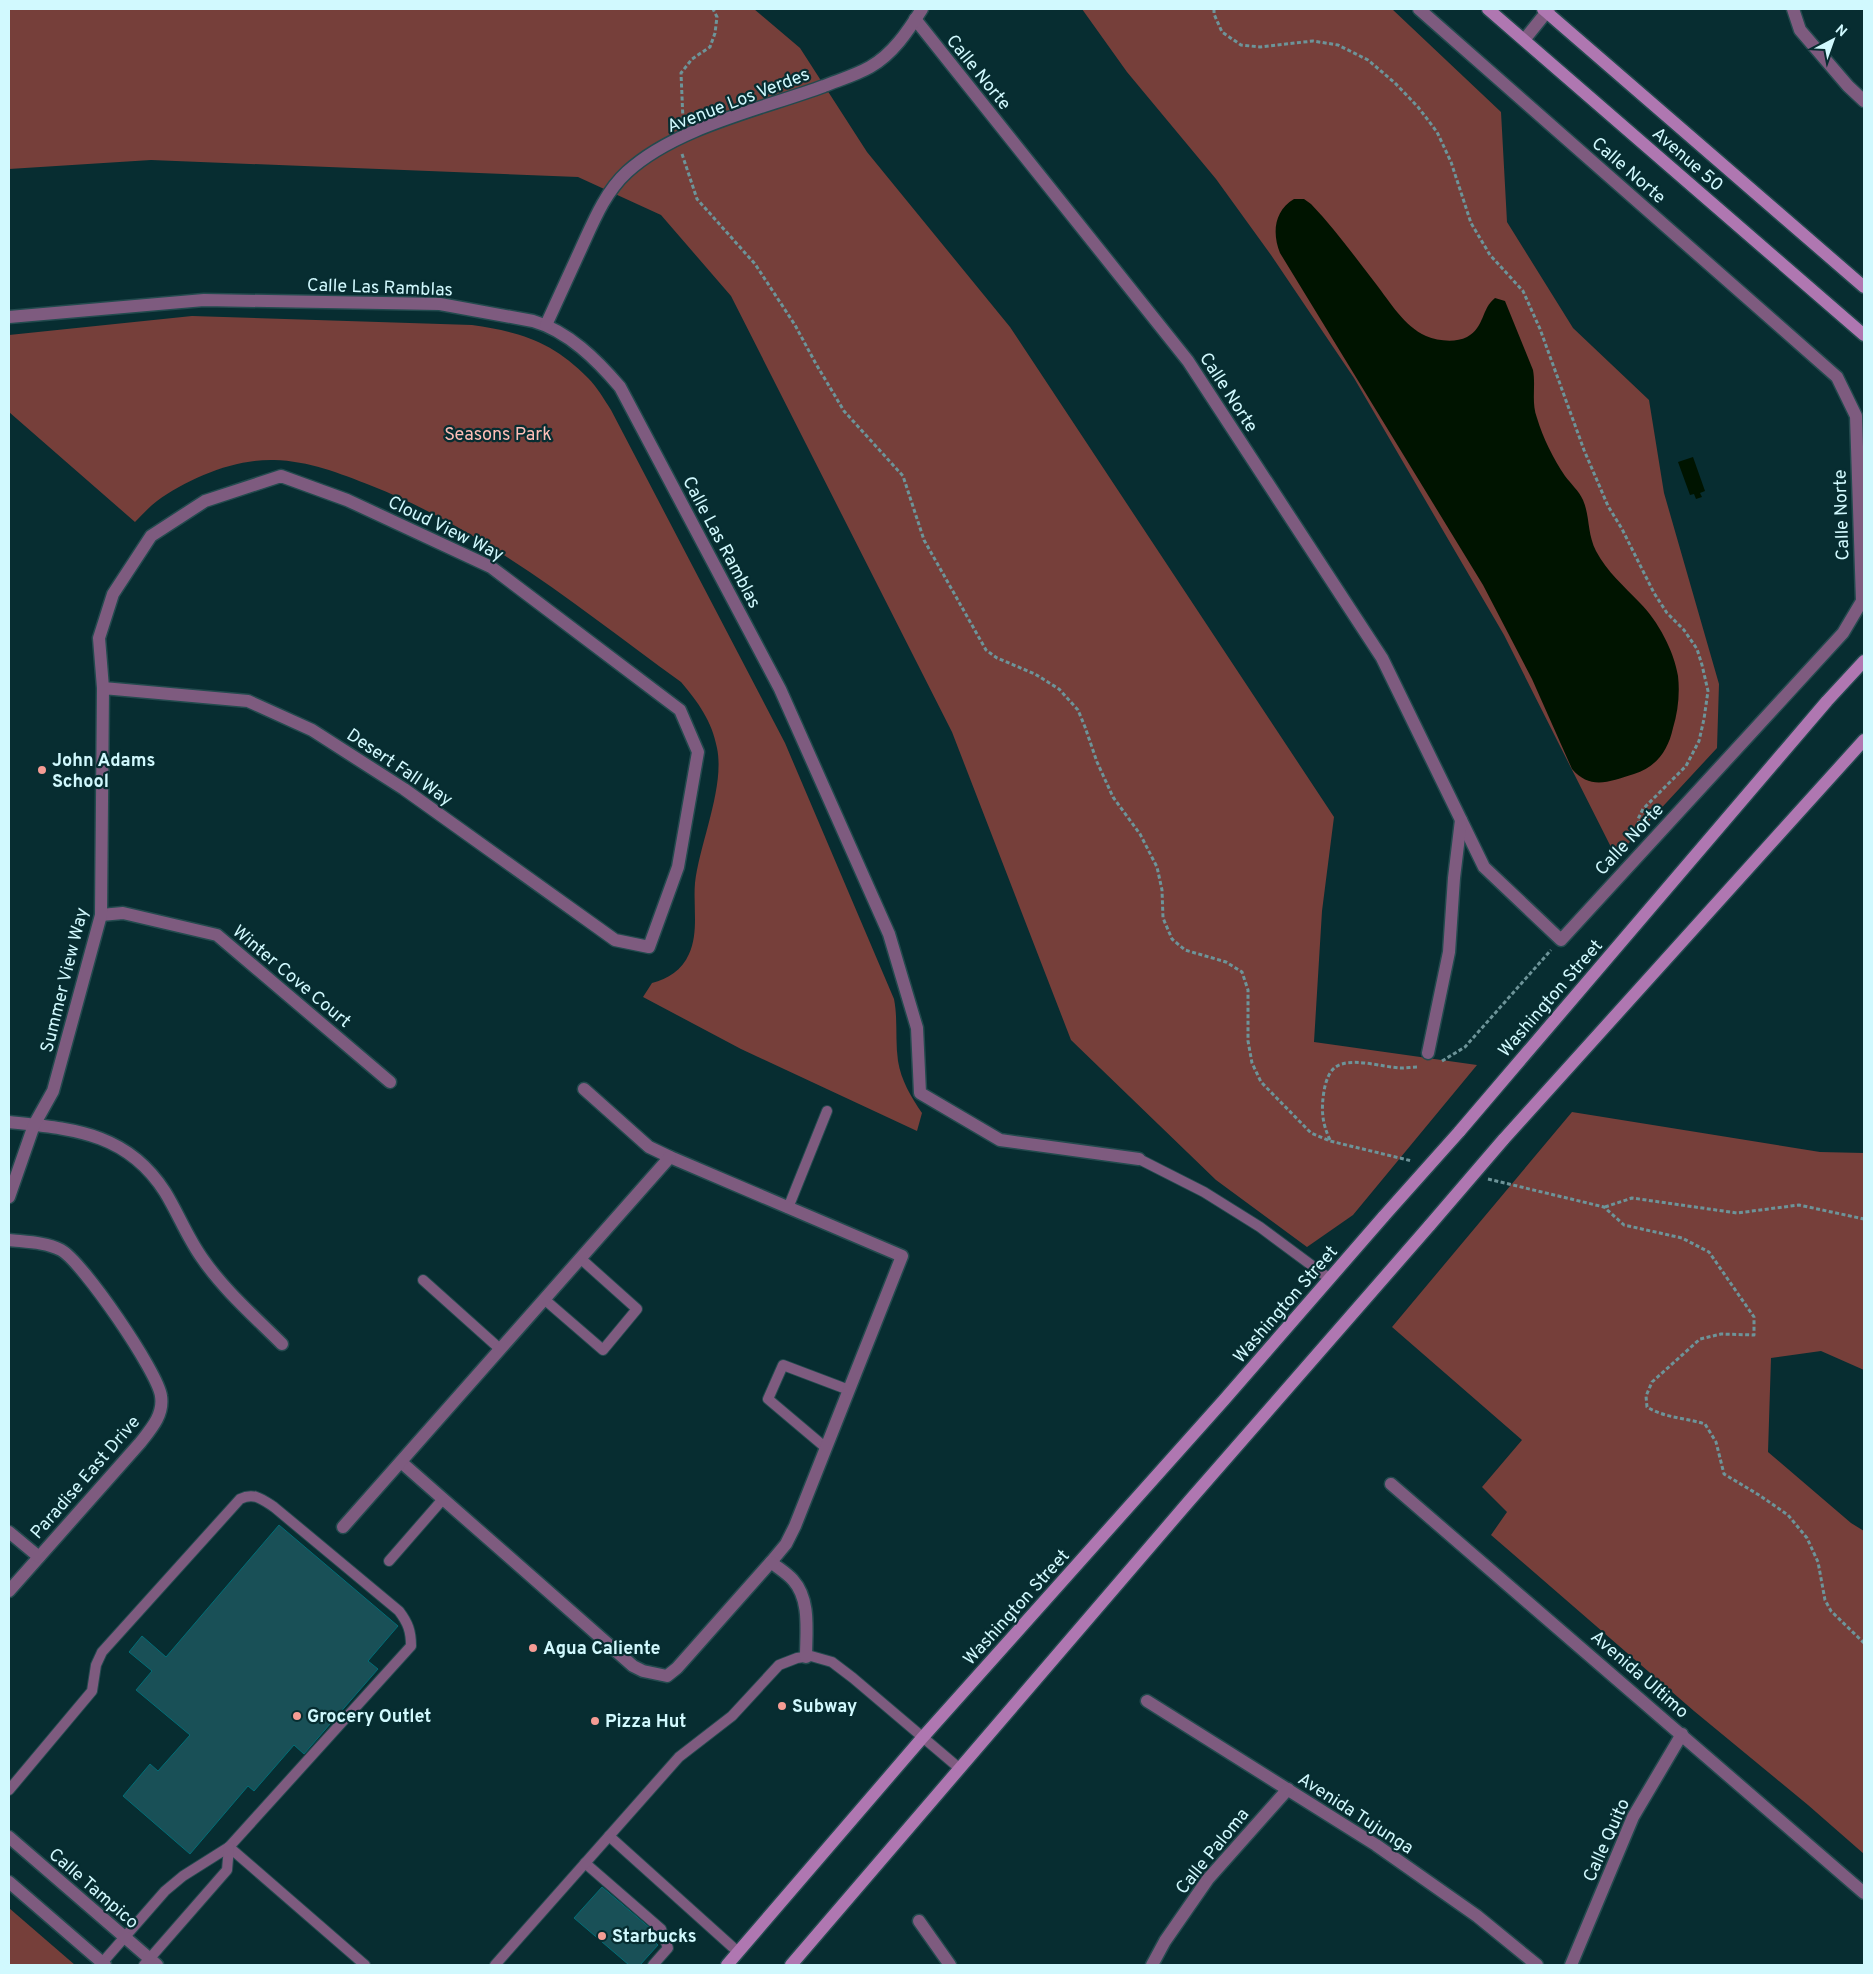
<svg xmlns="http://www.w3.org/2000/svg" width="1873" height="1974" font-family="Overpass,sans-serif">
  <style>
    .green { fill: #763f3a }
    .water { fill: #001400 }
    .building { fill: #195057; stroke: #016e77 }
    .lines { fill: none; stroke-linecap: round; stroke-linejoin: round }
    .service-casing { stroke: #234a4e; stroke-width: 12 }
    .minor-casing { stroke: #234a4e; stroke-width: 15 }
    .tertiary-casing { stroke: #234a4e; stroke-width: 15 }
    .secondary-casing { stroke: #234a4e; stroke-width: 15 }
    .path { stroke: #6d9499; stroke-width: 3; stroke-dasharray: 4 2.5; stroke-linecap: butt }
    .service { stroke: #7e5b7f; stroke-width: 10 }
    .minor { stroke: #7e5b7f; stroke-width: 12 }
    .tertiary { stroke: #7e5b7f; stroke-width: 12 }
    .secondary { stroke: #af77b1; stroke-width: 12 }
    .secondary-bridge-casing { stroke: #234a4e; stroke-width: 15; stroke-linecap: butt }
    .secondary-bridge { stroke: #af77b1; stroke-width: 12 }
    .poi-dot { fill: #f59c94; stroke: #072d31; stroke-width: 2 }
    .labels { text-anchor: middle; stroke-width: 4.5; stroke-linejoin: round; paint-order: stroke }
    .street-label { font-size: 18px; fill: #d1f9fe; stroke: #072d31 }
    .park-label { font-size: 18px; fill: #febeb7; stroke: #072d31 }
    .poi-label { font-size: 18px; font-weight: bold; fill: #d1f9fe; stroke: #072d31; text-anchor: start }
  </style>
  <rect width="100%" height="100%" fill="#072d31"/>
  <g class="green">
    <polygon points="9,9 754,9 800,48 867,152 1010,327 1334,817 1322,911 1314,1042 1477,1065 1353,1215 1307,1247 1216,1180 1071,1040 952,732 731,296 661,215 578,177 151,160 9,169"/>
    <polygon points="1082,9 1392,9 1501,112 1507,222 1573,328 1649,400 1664,493 1719,684 1717,748 1616,857 1504,635 1354,378 1271,255 1216,179 1127,72"/>
    <path d="M192,316L472,325C521,332 553,342 588,378C597,387 604,399 611,410L785,743L894,999C898,1019 895,1040 898,1061C901,1080 911,1097 922,1113L917,1131L741,1049L643,997L652,983C668,979 682,970 689,954C699,932 693,906 695,883C700,842 725,787 717,748C712,721 698,702 681,682C581,609 488,532 372,486C339,473 309,461 274,460C234,459 189,478 157,501C149,507 142,515 135,522L9,412V335Z"/>
    <polygon points="1572,1112 1820,1152 1864,1153 1864,1370 1821,1351 1771,1358 1768,1452 1851,1523 1864,1531 1864,1854 1808,1805 1694,1711 1491,1535 1507,1512 1482,1487 1522,1440 1392,1327"/>
    <polygon points="9,1908 75,1965 9,1965"/>
  </g>
  <g class="water">
    <path d="M1294,199H1304L1311,204C1335,229 1355,257 1376,284C1390,302 1404,326 1426,336C1438,341 1455,343 1467,337C1485,327 1481,309 1495,298L1505,301L1533,370C1536,386 1531,402 1537,418C1543,438 1553,458 1565,476C1571,484 1579,491 1583,500C1590,516 1587,533 1596,551C1607,572 1624,586 1640,603C1658,621 1674,651 1678,676C1680,693 1678,712 1673,728C1668,751 1656,767 1634,774C1609,782 1590,790 1572,769L1532,679L1483,585L1280,253C1272,233 1274,211 1294,199Z"/>
    <polygon points="1693,457 1705,491 1700,493 1702,497 1696,499 1694,494 1690,495 1678,462"/>
  </g>
  <g class="building">
    <polygon points="279,1525 398,1626 368,1661 378,1669 304,1754 294,1745 254,1791 248,1786 190,1854 123,1796 150,1764 158,1771 190,1735 136,1690 152,1671 129,1652 142,1636 166,1657"/>
    <polygon points="602,1887 651,1929 646,1934 658,1945 640,1965 629,1965 574,1918"/>
  </g>
  <g class="lines">
    <defs>
      <g id="service">
        <polyline points="1139,1159 1204,1192 1260,1227 1330,1279"/>
        <polyline points="788,1208 827,1111"/>
        <polyline points="423,1280 500,1349"/>
        <polyline points="544,1299 603,1350 637,1309 580,1258"/>
        <polyline points="826,1448 768,1399 783,1365 849,1390"/>
        <polyline points="389,1561 443,1499"/>
        <path d="M9,1790L92,1691L96,1665L102,1652L240,1499C254,1492 262,1499 274,1507L399,1611C408,1623 411,1631 411,1646L229,1847L183,1876L165,1891L102,1963"/>
        <polyline points="609,1836 738,1952"/>
        <polyline points="229,1847 365,1965"/>
        <polyline points="585,1863 661,1929 668,1948 653,1965"/>
        <polyline points="144,1965 227,1870 229,1847"/>
        <polyline points="495,1965 679,1757 732,1716 779,1665 797,1658 811,1656 832,1662 853,1678 959,1768"/>
      </g>
      <g id="minor">
        <polyline points="1793,9 1800,30 1848,86 1864,101"/>
        <polyline points="915,19 1188,361 1382,658 1484,867 1561,940 1843,633 1862,601 1856,416 1837,377 1419,9"/>
        <polyline points="1524,40 1549,9"/>
        <path d="M9,317L204,300L440,304L533,321C568,331 597,360 620,387L780,689L889,934L917,1028L920,1093L1000,1140L1139,1159"/>
        <path d="M546,325C557,301 568,277 579,253C592,225 604,193 627,172C676,127 762,109 824,86C839,80 856,75 870,67C893,54 908,31 922,9"/>
        <polyline points="101,915 123,913 217,935 390,1082"/>
        <polyline points="1428,1053 1449,952 1454,878 1461,820"/>
        <path d="M9,1122C72,1129 127,1132 165,1192C178,1213 187,1237 202,1258C224,1290 254,1316 282,1344"/>
        <polyline points="9,1197 34,1125 53,1091 101,915 103,688 99,638 113,594 151,536 205,501 281,476 347,500 491,567 680,710 698,752 678,867 649,947 615,940 404,789 312,730 248,701 103,688"/>
        <path d="M9,1240C26,1242 45,1242 61,1250C82,1261 158,1372 161,1396C164,1415 151,1429 140,1443L9,1591"/>
        <polyline points="401,1462 633,1666 643,1671 667,1676 677,1668 771,1562 786,1544 795,1526 902,1256 670,1157 649,1147 584,1089"/>
        <polyline points="1391,1484 1864,1893"/>
        <polyline points="343,1527 670,1157"/>
        <polyline points="9,1532 39,1557"/>
        <path d="M771,1562C778,1568 787,1573 793,1580C811,1600 806,1632 806,1657"/>
        <polyline points="1147,1701 1376,1845 1477,1916 1537,1965"/>
        <polyline points="919,1921 950,1965"/>
        <polyline points="1152,1965 1165,1941 1208,1879 1288,1789"/>
        <polyline points="1571,1965 1633,1817 1682,1734"/>
      </g>
      <g id="tertiary">
        <polyline points="9,1837 157,1965"/>
        <polyline points="9,1882 105,1965"/>
      </g>
      <g id="secondary">
        <polyline points="1488,9 1864,335"/>
        <polyline points="1543,9 1864,287"/>
        <polyline points="1459,1132 1827,701 1864,661"/>
        <polyline points="1503,1140 1864,740"/>
        <polyline points="727,1965 923,1737 1224,1400 1384,1216"/>
        <polyline points="791,1965 1190,1500 1430,1225"/>
      </g>
    </defs>
    <use href="#service" class="service-casing"/>
    <use href="#minor" class="minor-casing"/>
    <use href="#tertiary" class="tertiary-casing"/>
    <use href="#secondary" class="secondary-casing"/>
    <g class="path">
      <polyline points="1214,9 1214,14 1222,32 1241,45 1260,47 1313,41 1338,45 1368,60 1395,83 1418,107 1437,132 1451,162 1471,223 1490,255 1523,291 1540,329 1584,450 1608,506 1622,529 1654,593 1667,613 1684,630 1697,649 1702,665 1708,691 1704,719 1699,741 1686,766 1643,809 1638,819 1641,831"/>
      <polyline points="683,120 681,73 692,59 710,47 715,33 717,17 713,9"/>
      <polyline points="682,154 697,199 755,264 795,325 816,364 844,411 903,476 924,540 986,650 997,658 1035,674 1059,689 1078,710 1085,727 1097,762 1113,797 1140,834 1157,867 1162,890 1163,918 1172,939 1185,950 1226,962 1242,972 1248,990 1248,1041 1252,1063 1261,1082 1311,1133 1330,1141 1412,1161"/>
      <polyline points="1442,1061 1465,1047 1551,950"/>
      <path d="M1330,1140C1322,1123 1321,1110 1324,1091C1326,1080 1330,1067 1342,1064C1357,1059 1384,1067 1400,1068C1406,1068 1413,1067 1419,1067"/>
      <path d="M1488,1179L1604,1207L1624,1225L1682,1238L1709,1252L1754,1317V1335L1721,1334L1700,1339L1652,1382L1646,1396L1647,1407C1665,1418 1686,1418 1705,1424L1716,1442L1724,1474L1759,1495L1788,1515L1807,1538L1818,1562L1825,1600L1831,1611L1864,1643"/>
      <polyline points="1605,1207 1632,1198 1737,1213 1799,1205 1864,1219"/>
    </g>
    <use href="#service" class="service"/>
    <use href="#minor" class="minor"/>
    <use href="#tertiary" class="tertiary"/>
    <use href="#secondary" class="secondary"/>
    <defs>
      <g id="secondary-bridge">
        <polyline points="1384,1216 1459,1132"/>
        <polyline points="1430,1225 1503,1140"/>
      </g>
    </defs>
    <use href="#secondary-bridge" class="secondary-bridge-casing"/>
    <use href="#secondary-bridge" class="secondary-bridge"/>
  </g>
  <g class="poi-dot">
    <circle cx="42" cy="770" r="5"/>
    <circle cx="533" cy="1648" r="5"/>
    <circle cx="782" cy="1706" r="5"/>
    <circle cx="297" cy="1716" r="5"/>
    <circle cx="595" cy="1721" r="5"/>
    <circle cx="602" cy="1936" r="5"/>
  </g>
  <g class="labels">
    <g class="street-label">
      <text transform="translate(979 72) rotate(51)" y="6">Calle Norte</text>
      <text transform="translate(738 100) rotate(-21)" y="6">Avenue Los Verdes</text>
      <text transform="translate(1688 159) rotate(41)" y="6">Avenue 50</text>
      <text transform="translate(1629 170) rotate(41)" y="6">Calle Norte</text>
      <text transform="translate(380 287) rotate(2)" y="6">Calle Las Ramblas</text>
      <text transform="translate(1229 392) rotate(57)" y="6">Calle Norte</text>
      <text transform="translate(1841 515) rotate(-92)" y="6">Calle Norte</text>
      <text transform="translate(446 528) rotate(26)" y="6">Cloud View Way</text>
      <text transform="translate(722 542) rotate(62)" y="6">Calle Las Ramblas</text>
      <text transform="translate(400 767) rotate(34)" y="6">Desert Fall Way</text>
      <text transform="translate(1629 839) rotate(-47)" y="6">Calle Norte</text>
      <text transform="translate(292 976) rotate(40)" y="6">Winter Cove Court</text>
      <text transform="translate(64 980) rotate(-76)" y="6">Summer View Way</text>
      <text transform="translate(1550 998) rotate(-49)" y="6">Washington Street</text>
      <text transform="translate(1285 1304) rotate(-49)" y="6">Washington Street</text>
      <text transform="translate(85 1477) rotate(-49)" y="6">Paradise East Drive</text>
      <text transform="translate(1016 1607) rotate(-48)" y="6">Washington Street</text>
      <text transform="translate(1640 1674) rotate(41)" y="6">Avenida Ultimo</text>
      <text transform="translate(1356 1813) rotate(33)" y="6">Avenida Tujunga</text>
      <text transform="translate(1606 1840) rotate(-66)" y="6">Calle Quito</text>
      <text transform="translate(1212 1851) rotate(-51)" y="6">Calle Paloma</text>
      <text transform="translate(94 1888) rotate(41)" y="6">Calle Tampico</text>
    </g>
    <g class="park-label">
      <text x="498" y="440">Seasons Park</text>
    </g>
    <g class="poi-label">
      <text x="52" y="766">John Adams<tspan x="52" dy="21">School</tspan></text>
      <text x="543" y="1654">Agua Caliente</text>
      <text x="792" y="1712">Subway</text>
      <text x="307" y="1722">Grocery Outlet</text>
      <text x="605" y="1727">Pizza Hut</text>
      <text x="612" y="1942">Starbucks</text>
    </g>
  </g>
  <rect width="1873" height="1974" fill="none" stroke="#d1f9fe" stroke-width="20"/>
  <g transform="translate(1833 40) rotate(41)" stroke="#072d31" stroke-width="4" paint-order="stroke">
  <path d="M0-4L9 19L0 12L-9 19Z" fill="#d1f9fe"/>
  <text y="-8" font-size="14" font-weight="bold" text-anchor="middle" fill="#d1f9fe">N</text>
  </g>
</svg>
